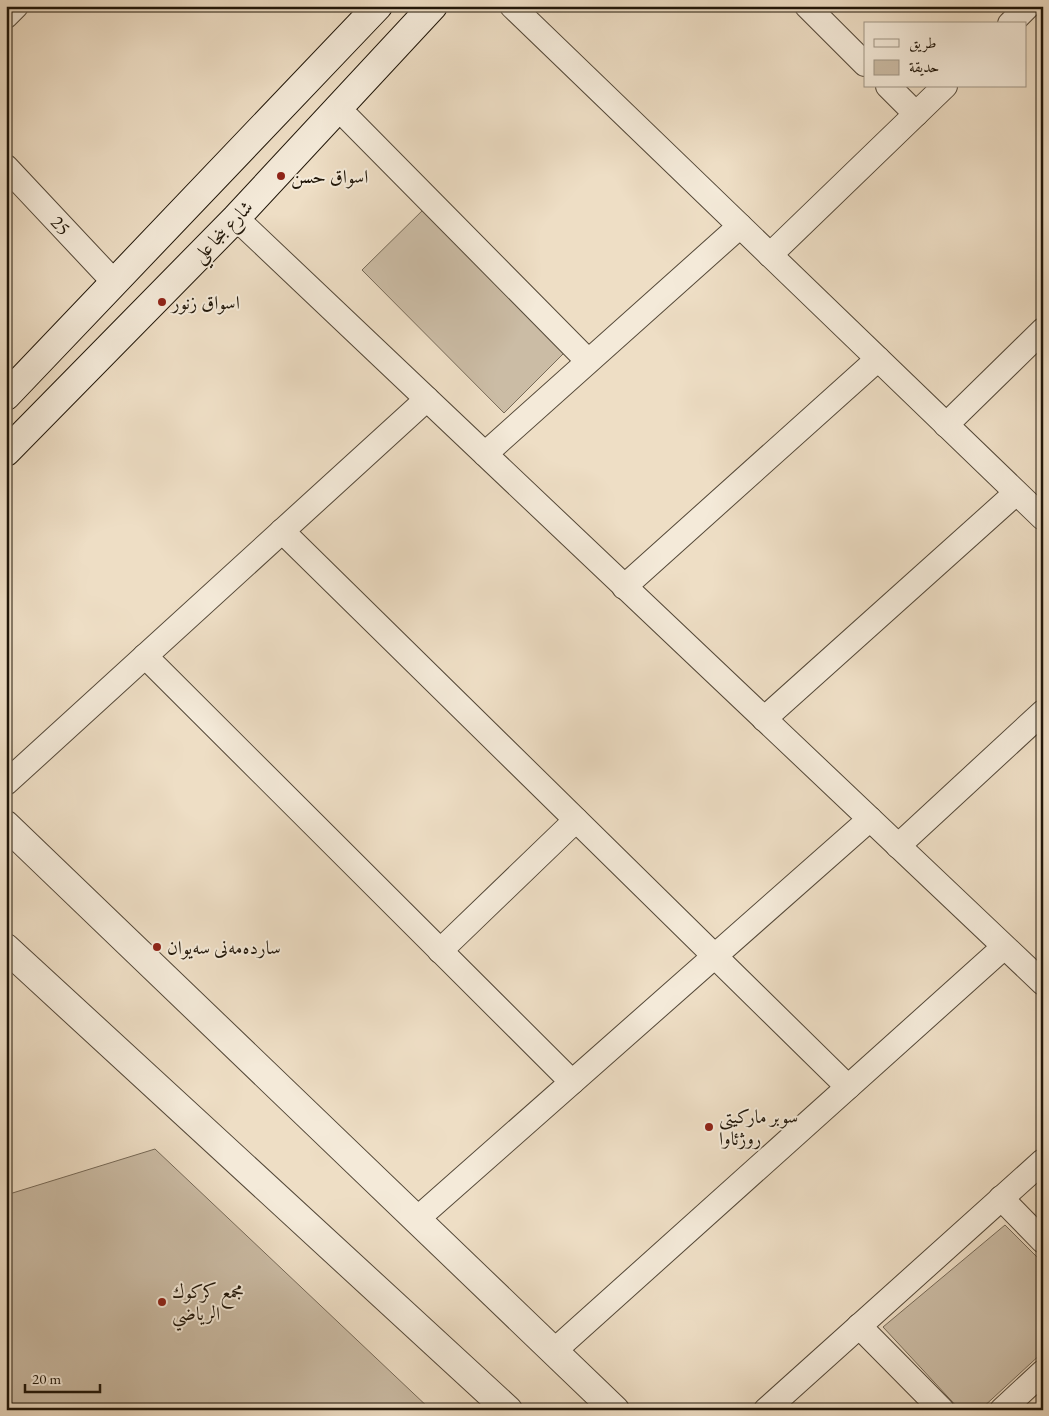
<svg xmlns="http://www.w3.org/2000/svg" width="1049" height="1416" font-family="'EB Garamond',Amiri,serif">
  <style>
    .green { fill: #cbbca5; stroke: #766957 }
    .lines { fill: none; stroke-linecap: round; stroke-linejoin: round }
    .minor-casing { stroke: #544838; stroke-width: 26 }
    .tertiary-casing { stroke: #544838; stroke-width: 30 }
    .secondary-casing { stroke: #201609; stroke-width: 30 }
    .minor { stroke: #f4ead9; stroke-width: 24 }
    .tertiary { stroke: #f4ead9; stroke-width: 28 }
    .secondary { stroke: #f4ead9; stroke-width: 28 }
    .poi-dot { fill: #8f2418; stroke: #f4ead9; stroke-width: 2 }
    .labels { text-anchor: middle; stroke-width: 4; stroke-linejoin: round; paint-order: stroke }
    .poi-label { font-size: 19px; fill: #201609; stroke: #f4ead9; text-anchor: start }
    .street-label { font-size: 19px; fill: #201609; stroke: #f4ead9 }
  </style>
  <rect width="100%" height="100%" fill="#eedec5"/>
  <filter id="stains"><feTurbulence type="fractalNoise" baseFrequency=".004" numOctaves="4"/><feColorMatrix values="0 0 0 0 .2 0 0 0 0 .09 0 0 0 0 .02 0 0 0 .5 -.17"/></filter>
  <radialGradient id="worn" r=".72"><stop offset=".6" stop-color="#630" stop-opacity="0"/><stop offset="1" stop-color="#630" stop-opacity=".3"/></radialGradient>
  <g class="green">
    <polygon points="428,205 570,347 504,413 362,270"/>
    <polygon points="155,1149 431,1410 6,1410 6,1195"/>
    <polygon points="1005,1225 1043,1263 1043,1352 980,1410 960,1410 883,1327"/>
  </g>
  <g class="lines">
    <defs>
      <g id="minor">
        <polyline points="512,6 1043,518"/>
        <polyline points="807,6 865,64"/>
        <polyline points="6,16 16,6"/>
        <polyline points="1010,24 1028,6"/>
        <polyline points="888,86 916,114"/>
        <polyline points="337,107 588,361"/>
        <polyline points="6,167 115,283"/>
        <polyline points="236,218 1043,983"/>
        <polyline points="770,255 945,86"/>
        <polyline points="946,425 1043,330"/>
        <polyline points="485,454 740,226"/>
        <polyline points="282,531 848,1087"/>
        <polyline points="624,587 878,359"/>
        <polyline points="145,656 572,1082"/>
        <polyline points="764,719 1016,493"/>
        <polyline points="6,783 427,399"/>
        <polyline points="898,846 1043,712"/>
        <polyline points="440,951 576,820"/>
        <polyline points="1001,1198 1043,1241"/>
        <polyline points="417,1219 870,819"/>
        <polyline points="859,1326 942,1410"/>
        <polyline points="554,1351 1004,947"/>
        <polyline points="766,1410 1043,1161"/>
        <polyline points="1002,1410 1043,1372"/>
      </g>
      <g id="tertiary">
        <polyline points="6,825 615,1410"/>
        <polyline points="6,948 508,1410"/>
      </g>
      <g id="secondary">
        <polyline points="6,396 378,6"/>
        <polyline points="6,452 236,218 433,6"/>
      </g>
    </defs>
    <use href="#minor" class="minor-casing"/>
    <use href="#tertiary" class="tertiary-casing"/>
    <use href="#secondary" class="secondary-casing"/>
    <use href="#minor" class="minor"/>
    <use href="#tertiary" class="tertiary"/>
    <use href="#secondary" class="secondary"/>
  </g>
  <g class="poi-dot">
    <circle cx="281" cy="176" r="5"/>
    <circle cx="162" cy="302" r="5"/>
    <circle cx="157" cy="947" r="5"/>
    <circle cx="709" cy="1127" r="5"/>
    <circle cx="162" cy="1302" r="5"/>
  </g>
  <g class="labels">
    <g class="poi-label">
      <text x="291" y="183">اسواق حسن</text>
      <text x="172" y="309">اسواق زنور</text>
      <text x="167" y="954">ساردەمەنی سەیوان</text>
      <text x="719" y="1123">سوبر ماركيتى<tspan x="719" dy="22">روژئاوا</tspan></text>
      <text x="172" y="1298">مجمع كركوك<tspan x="172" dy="22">الرياضي</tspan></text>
    </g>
    <g class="street-label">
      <text transform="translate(61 225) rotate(47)" y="7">25</text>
      <text transform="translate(222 231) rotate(-46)" y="7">شارع بنجا علي</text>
    </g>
  </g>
  <rect width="1049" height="1416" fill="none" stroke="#eedec5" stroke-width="25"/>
  <rect x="8" y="8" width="1034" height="1401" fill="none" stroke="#201609" stroke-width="2.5"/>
  <rect x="12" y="12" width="1024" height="1391" fill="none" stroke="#201609"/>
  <rect x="864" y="22" width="162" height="65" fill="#f4ead9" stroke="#9f9586"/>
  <rect x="874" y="39" width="25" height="8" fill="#f4ead9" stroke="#9f9586"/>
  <text x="909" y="48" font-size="15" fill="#201609">طريق</text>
  <rect x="874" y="60" width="25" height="15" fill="#cbbca5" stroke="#9f9586"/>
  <text x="909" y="72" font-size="15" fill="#201609">حديقة</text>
  <path d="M25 1384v8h75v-8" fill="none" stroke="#201609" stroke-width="2.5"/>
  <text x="32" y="1384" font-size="15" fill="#201609" stroke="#f4ead9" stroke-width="4" paint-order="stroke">20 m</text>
  <rect width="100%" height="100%" filter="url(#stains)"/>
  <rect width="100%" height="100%" fill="url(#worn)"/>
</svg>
